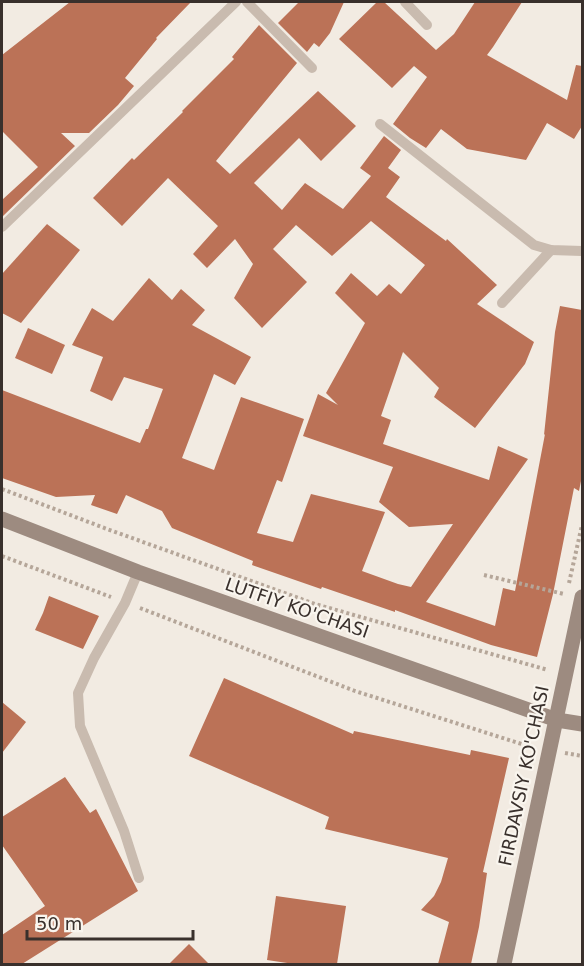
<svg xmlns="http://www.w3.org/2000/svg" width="584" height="966" font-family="'DejaVu Sans',sans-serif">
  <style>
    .building { fill: #bb7257 }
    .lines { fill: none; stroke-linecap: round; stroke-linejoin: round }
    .path { stroke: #b5a699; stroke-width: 4; stroke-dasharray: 3 3; stroke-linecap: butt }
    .lane { stroke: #c9bbaf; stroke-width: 10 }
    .secondary { stroke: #9d8b80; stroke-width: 15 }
    .labels { text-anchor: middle; stroke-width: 4.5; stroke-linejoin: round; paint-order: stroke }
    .street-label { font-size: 18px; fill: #39302c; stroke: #f9f5ee }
  </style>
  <rect width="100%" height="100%" fill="#f2ebe2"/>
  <g class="building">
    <polygon points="70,2 191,2 156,38 157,39 125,78 134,86 118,105 89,133 61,133 75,146 2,217 2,200 38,167 2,131 2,55"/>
    <polygon points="299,2 344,2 330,33 319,47 314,43 307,52 278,23"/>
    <polygon points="377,2 384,2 436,50 454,34 475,2 522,2 493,47 487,55 567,100 576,65 582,66 582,126 574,139 547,123 526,160 467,149 441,129 426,148 410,138 393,124 427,77 414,66 392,88 339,39"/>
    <polygon points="259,25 297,63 216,161 230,174 318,91 356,126 321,161 299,138 254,183 282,210 305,183 343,209 371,176 360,168 384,136 401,150 388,168 400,177 386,197 446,241 447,239 497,285 477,304 534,342 525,364 475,428 434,397 439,388 403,352 381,416 391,420 383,444 489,480 498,446 528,459 426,602 495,626 503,588 515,591 545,434 544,435 555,332 560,306 582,310 582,476 579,491 574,488 553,594 537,657 491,645 395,610 395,612 322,587 321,589 252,565 253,561 172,528 162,511 126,495 117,514 91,505 95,495 56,497 2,478 2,390 140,443 146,429 148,429 163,389 124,377 112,401 90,391 103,357 72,345 92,308 113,321 149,278 172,300 181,289 205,310 192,325 251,357 235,385 214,374 182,458 214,470 241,397 304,419 282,482 277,480 257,533 293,542 311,494 385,512 362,571 398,584 411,587 453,524 409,527 379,502 393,467 303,436 318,394 338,405 326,393 365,323 335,293 351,273 377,296 389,284 401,294 425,265 371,221 332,256 296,225 273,249 307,282 262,328 234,298 253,264 235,239 207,268 193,254 218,226 168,178 122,226 93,198 132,158 134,160 183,112 182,111 234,59 232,57"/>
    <polygon points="47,224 80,250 21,323 2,313 2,274"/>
    <polygon points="28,328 65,345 52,374 15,358"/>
    <polygon points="49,596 99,616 83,649 35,630 43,613"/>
    <polygon points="224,678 353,734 354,731 470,755 471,750 509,758 483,872 487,873 479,927 471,964 438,964 449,922 421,910 434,896 441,882 448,858 325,829 329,817 189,756"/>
    <polygon points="2,702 26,722 2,753"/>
    <polygon points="65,777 90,813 96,809 138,891 22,964 2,964 2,935 45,906 2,845 2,817"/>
    <polygon points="276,896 346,906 337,964 294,964 267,960"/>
    <polygon points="189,944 209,964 169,964"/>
  </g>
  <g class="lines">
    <g class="path">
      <polyline points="2,489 107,529 315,604 548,670"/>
      <polyline points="2,556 111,597"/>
      <polyline points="484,575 564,594"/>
      <polyline points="569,583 582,525"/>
      <polyline points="140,608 355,691 531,747"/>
      <polyline points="565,753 582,756"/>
    </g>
    <g class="lane">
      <polyline points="247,2 312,68"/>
      <polyline points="405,2 427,25"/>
      <polyline points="380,124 534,245 551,250 582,251"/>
      <polyline points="2,227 236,2"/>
      <polyline points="502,303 551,250"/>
      <polyline points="138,572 125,603 94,658 78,693 80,726 124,831 139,878"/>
    </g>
    <g class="secondary">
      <polyline points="2,519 138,572 557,720 582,724"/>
      <polyline points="504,964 582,597"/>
    </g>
  </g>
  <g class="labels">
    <g class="street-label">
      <text transform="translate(297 608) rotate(19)" y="6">LUTFIY KO'CHASI</text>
      <text transform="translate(524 776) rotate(-78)" y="6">FIRDAVSIY KO'CHASI</text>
    </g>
  </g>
  <rect width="584" height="966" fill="none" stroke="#39302c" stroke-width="6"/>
  <path d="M27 930v9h166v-9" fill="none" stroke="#39302c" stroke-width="3"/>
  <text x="36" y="930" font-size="18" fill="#39302c" stroke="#f9f5ee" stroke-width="4.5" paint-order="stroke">50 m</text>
</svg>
